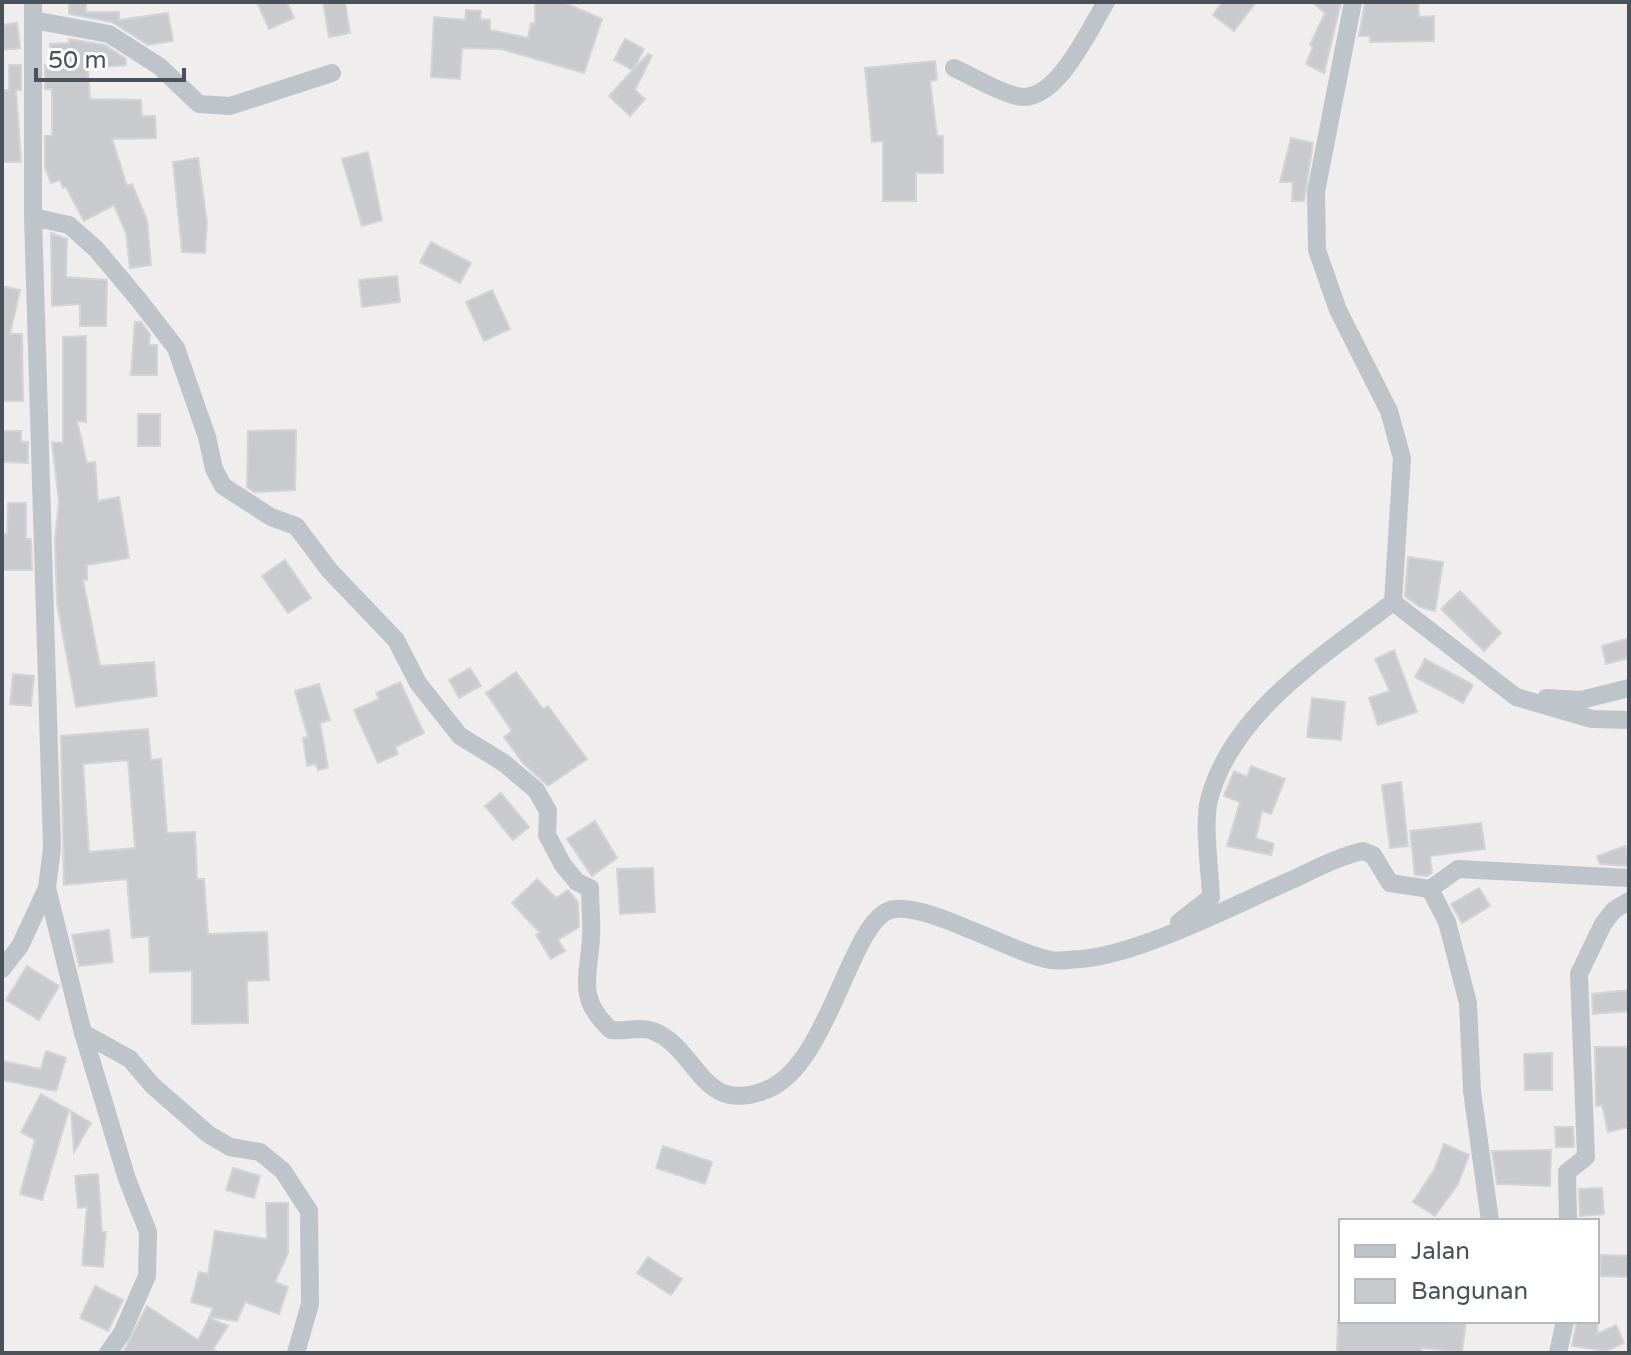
<svg xmlns="http://www.w3.org/2000/svg" width="1631" height="1355" font-family="'Varela Round',sans-serif">
  <style>
    .building { fill: #c8cace; stroke: #d2d4d8; stroke-width: 2; fill-rule: evenodd }
    .lines { fill: none; stroke-linecap: round; stroke-linejoin: round }
    .street { stroke: #bdc5cb; stroke-width: 18 }
  </style>
  <rect width="100%" height="100%" fill="#f0edee"/>
  <g class="building">
    <polygon points="69,2 86,2 86,12 119,12 119,20 168,13 173,41 148,45 112,22 69,14"/>
    <polygon points="257,2 287,2 294,18 269,29"/>
    <polygon points="323,2 345,2 350,33 329,37"/>
    <polygon points="535,2 563,2 602,19 584,73 501,49 462,48 460,79 431,77 434,17 465,20 466,10 481,11 480,19 490,20 490,30 528,38 531,23 535,24"/>
    <polygon points="1222,2 1256,2 1234,31 1213,15"/>
    <polygon points="1312,2 1341,2 1324,73 1306,64 1313,47 1310,45 1325,13"/>
    <polygon points="1365,2 1418,2 1419,17 1434,16 1434,41 1370,42 1370,36 1359,36"/>
    <polygon points="17,23 20,48 2,50 2,25"/>
    <polygon points="69,39 105,45 126,59 126,65 88,68 90,99 141,100 142,116 155,116 156,138 112,139 127,186 132,184 147,220 151,265 130,268 126,233 114,205 84,221 66,187 63,188 60,180 51,183 45,167 45,136 52,136 52,89 45,89 45,65 52,65 50,44 69,43"/>
    <polygon points="625,39 644,49 633,70 648,54 652,56 635,90 645,99 630,116 609,96 633,70 614,60"/>
    <polygon points="935,61 937,80 930,81 937,136 943,136 943,173 916,173 916,201 883,201 883,141 872,142 865,68"/>
    <polygon points="9,65 21,65 21,90 16,90 21,162 2,162 2,90 9,90"/>
    <polygon points="1291,138 1313,143 1304,201 1292,201 1293,182 1280,182"/>
    <polygon points="368,152 382,220 362,226 342,159"/>
    <polygon points="198,158 207,223 205,253 182,252 173,162"/>
    <polygon points="51,233 67,239 66,277 107,280 106,326 80,326 80,304 52,306"/>
    <polygon points="431,242 471,263 460,283 420,262"/>
    <polygon points="397,276 400,302 362,307 359,280"/>
    <polygon points="2,286 20,290 10,334 22,334 23,401 2,401"/>
    <polygon points="492,290 510,329 484,341 466,302"/>
    <polygon points="135,322 141,322 150,334 149,345 157,345 157,375 131,375"/>
    <polygon points="86,336 86,422 77,421 87,463 95,462 98,501 119,497 129,558 87,565 87,580 83,580 100,666 154,662 157,696 76,707 57,603 55,539 59,502 52,442 63,443 63,337"/>
    <rect x="138" y="414" width="22" height="32"/>
    <polygon points="296,430 295,490 254,492 247,487 248,431"/>
    <polygon points="2,431 21,431 21,442 28,442 28,463 2,462"/>
    <polygon points="8,503 26,503 26,539 31,539 32,570 2,570 2,534 7,534"/>
    <polygon points="1408,557 1443,562 1435,611 1420,607 1405,596"/>
    <polygon points="285,560 311,598 288,613 262,576"/>
    <polygon points="1460,591 1501,633 1484,651 1441,609"/>
    <polygon points="1629,638 1629,658 1606,664 1602,646"/>
    <polygon points="1394,650 1417,712 1378,725 1369,698 1390,691 1375,659"/>
    <polygon points="1425,659 1473,685 1463,703 1415,677"/>
    <polygon points="470,668 481,686 459,698 449,680"/>
    <polygon points="516,672 543,709 548,706 587,759 548,786 523,763 504,737 512,731 486,693"/>
    <polygon points="13,674 34,676 31,706 10,704"/>
    <polygon points="400,682 424,733 395,747 398,754 378,763 354,710 379,699 376,693"/>
    <polygon points="319,684 330,720 320,723 328,768 318,770 316,764 307,766 303,738 308,737 295,691"/>
    <polygon points="1312,698 1345,702 1341,740 1307,737"/>
    <path d="M148,729L151,760L161,759L167,833L195,832L197,879H204L208,934L267,932L269,980L247,981L248,1023L192,1024V971L150,972L149,936L132,938L127,879L64,885L61,736ZM128,760L135,848L89,852L83,764Z"/>
    <polygon points="1251,766 1285,779 1271,814 1262,811 1256,838 1274,844 1271,855 1227,846 1240,802 1224,796 1234,771 1247,777"/>
    <polygon points="1401,782 1408,846 1390,848 1382,785"/>
    <polygon points="501,793 529,827 513,840 485,806"/>
    <polygon points="595,821 617,858 592,876 567,839"/>
    <polygon points="1481,823 1485,849 1430,856 1432,873 1427,876 1415,875 1410,831"/>
    <polygon points="1625,846 1629,866 1600,864 1597,856"/>
    <polygon points="653,868 655,912 620,914 617,869"/>
    <polygon points="537,879 556,898 568,890 578,902 579,927 558,940 565,951 551,959 536,935 540,933 512,903"/>
    <polygon points="1479,888 1490,906 1462,923 1451,904"/>
    <polygon points="109,930 113,962 79,966 72,935"/>
    <polygon points="27,966 59,986 39,1020 6,1000"/>
    <polygon points="1629,990 1629,1011 1593,1014 1592,994"/>
    <polygon points="1595,1047 1628,1047 1629,1127 1608,1132 1602,1105 1596,1106"/>
    <polygon points="46,1051 66,1058 56,1091 2,1080 2,1061 41,1069"/>
    <polygon points="1552,1053 1552,1090 1525,1090 1524,1054"/>
    <polygon points="41,1094 69,1110 42,1200 20,1194 35,1140 21,1132"/>
    <polygon points="71,1111 91,1123 74,1152"/>
    <polygon points="1555,1127 1573,1127 1574,1147 1556,1147"/>
    <polygon points="1444,1144 1469,1155 1458,1184 1435,1216 1413,1202 1434,1170"/>
    <polygon points="663,1146 712,1162 705,1184 656,1168"/>
    <polygon points="1551,1150 1550,1186 1497,1184 1492,1151"/>
    <polygon points="233,1168 260,1176 254,1198 226,1190"/>
    <polygon points="98,1174 102,1232 106,1232 103,1267 82,1265 87,1207 78,1208 75,1176"/>
    <polygon points="1602,1188 1604,1214 1580,1216 1579,1189"/>
    <polygon points="266,1203 288,1203 288,1253 275,1282 288,1287 279,1314 245,1302 237,1321 209,1317 213,1308 191,1302 199,1272 208,1274 215,1231 267,1239"/>
    <polygon points="1601,1255 1629,1256 1628,1277 1600,1276"/>
    <polygon points="648,1257 682,1279 671,1295 637,1273"/>
    <polygon points="95,1286 123,1300 108,1331 80,1318"/>
    <polygon points="147,1306 198,1340 209,1318 228,1326 213,1349 219,1353 123,1353"/>
    <polygon points="1338,1321 1466,1321 1462,1352 1421,1348 1421,1353 1337,1353"/>
    <polygon points="1577,1321 1598,1321 1597,1334 1616,1325 1624,1343 1606,1351 1572,1346"/>
  </g>
  <g class="lines">
    <g class="street">
      <polyline points="33,2 33,217"/>
      <polyline points="1353,2 1316,192 1317,250 1338,310 1389,411 1402,458 1393,602 1516,697 1592,719 1629,720"/>
      <polyline points="33,20 109,34 159,66 199,104 230,106 332,73"/>
      <path d="M954,68C974,77 996,91 1017,96C1055,106 1089,30 1106,2"/>
      <polyline points="1546,698 1581,700 1629,688"/>
      <polyline points="1430,889 1447,922 1468,1003 1472,1091 1490,1221"/>
      <path d="M1179,922L1211,897C1210,870 1203,825 1209,800C1232,711 1325,655 1393,602"/>
      <polyline points="2,969 20,946 47,888"/>
      <polyline points="83,1033 130,1059 152,1085 208,1134 230,1147 260,1152 283,1171 309,1211 310,1304 296,1353"/>
      <polyline points="1568,1221 1567,1172 1586,1157 1579,974 1603,924 1614,910 1629,901"/>
      <path d="M108,1353L122,1333L147,1276L148,1232L127,1179L83,1033L47,888L52,848L33,217L69,225L96,249L138,299L176,348L207,437L214,469L223,486L271,517L296,526L330,571L396,640L418,683L460,736L504,763L536,790L548,811L547,835L563,865L577,882L590,888C590,905 592,922 591,939C588,979 577,999 611,1030C625,1032 639,1026 653,1031C699,1049 700,1116 766,1090C829,1066 849,924 890,910C924,900 1013,954 1051,960C1061,962 1072,959 1081,959C1142,954 1238,903 1296,878C1317,868 1340,856 1363,851L1373,855L1390,883L1430,889L1458,869L1629,878"/>
      <polyline points="1558,1353 1565,1321"/>
    </g>
  </g>
  <rect width="1631" height="1355" fill="none" stroke="#485258" stroke-width="8"/>
  <rect x="1339" y="1219" width="260" height="104" fill="#ffffff" stroke="#b6babc" stroke-width="2"/>
  <rect x="1355" y="1245" width="40" height="12" fill="#bdc5cb" stroke="#b6babc" stroke-width="2"/>
  <text x="1411" y="1259" font-size="24" fill="#485258">Jalan</text>
  <rect x="1355" y="1279" width="40" height="24" fill="#c8cace" stroke="#b6babc" stroke-width="2"/>
  <text x="1411" y="1299" font-size="24" fill="#485258">Bangunan</text>
  <path d="M36 68v12h148v-12" fill="none" stroke="#485258" stroke-width="4"/>
  <text x="48" y="68" font-size="24" fill="#485258" stroke="#ffffff" stroke-width="6" paint-order="stroke">50 m</text>
</svg>
